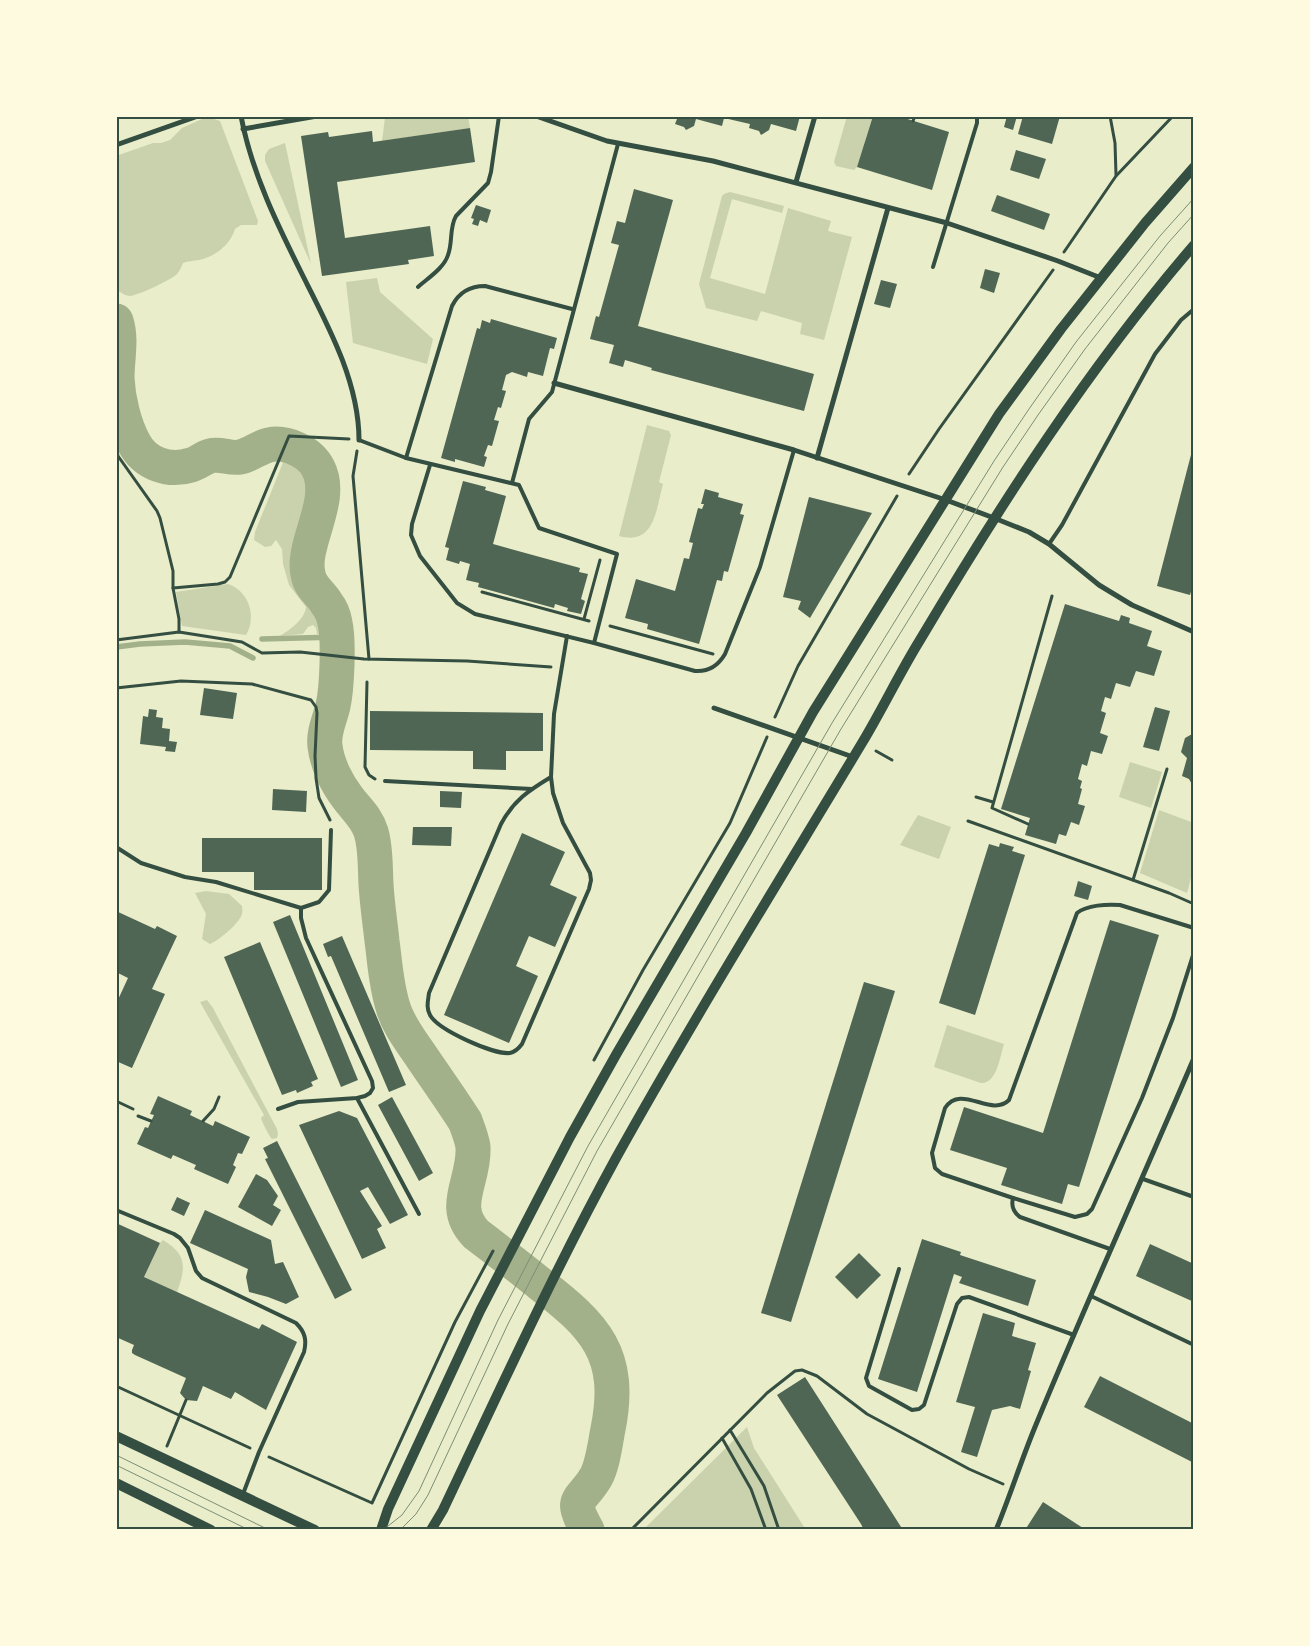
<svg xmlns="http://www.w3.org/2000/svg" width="1310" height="1646" font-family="'Fira Sans',sans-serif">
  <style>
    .green { fill: #cad2ad }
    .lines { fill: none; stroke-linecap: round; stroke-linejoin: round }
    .stream { stroke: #a3b18a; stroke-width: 5.5 }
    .river { stroke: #a3b18a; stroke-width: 35 }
    .building { fill: #4f6655 }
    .path { stroke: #344e41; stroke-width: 3 }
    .service { stroke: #344e41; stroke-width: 4 }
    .minor { stroke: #344e41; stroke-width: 5 }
    .secondary { stroke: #344e41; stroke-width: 10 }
    .tram { stroke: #7c8e77; stroke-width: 1 }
    .neatline { fill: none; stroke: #344e41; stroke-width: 2 }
  </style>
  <rect width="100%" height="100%" fill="#e9edc9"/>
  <g class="green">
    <polygon points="396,116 468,116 470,128 382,141 385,118"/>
    <polygon points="847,116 873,116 857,167 854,170 836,166 834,162"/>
    <path d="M202,119H214L220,121L258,221L257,225H241L235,229C230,245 216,256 199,260C193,261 188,261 183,263C181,267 180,271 177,274C171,280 139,295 130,296C125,296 121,292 116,290V156L153,143H161L170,140L182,128Z"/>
    <polygon points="285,143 311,264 265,161 265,155 269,149"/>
    <polygon points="730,192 784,206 782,213 732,199 710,278 765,294 788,208 831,221 828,231 852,237 824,340 800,334 802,323 761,311 757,321 706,308 699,284 722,196 724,194"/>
    <polygon points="377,278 380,292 433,339 427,364 353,343 346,282"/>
    <path d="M647,425L669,431L671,435L659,482L663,484C656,509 655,546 619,536Z"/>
    <path d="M290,449C345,474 306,525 304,566C302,592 338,606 332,631L324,634H317L316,628L313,625L308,627L303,634L280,636C290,630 305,619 306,607L289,585L283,564L282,549L276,540L271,546L265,547L254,540L255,532L288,450Z"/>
    <path d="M228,584C249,591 257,617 246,635L182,626L176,592Z"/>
    <polygon points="1130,762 1162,772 1151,808 1119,797"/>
    <polygon points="1159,810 1194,823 1194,867 1187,893 1140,873"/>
    <polygon points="918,815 951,827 939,859 900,845"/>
    <path d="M206,891L229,894L242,906C242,909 243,911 242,914C240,923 218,941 210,944L202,939L206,914L195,893Z"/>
    <path d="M207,1000L213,1008L277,1129L278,1134L277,1138L272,1139C269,1136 262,1122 261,1118L264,1115L200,1002Z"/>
    <path d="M947,1025L1004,1044C1000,1056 997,1084 981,1083L934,1067Z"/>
    <path d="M163,1240C187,1254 186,1268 177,1292L144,1277L160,1243Z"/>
    <polygon points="747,1427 754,1448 806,1530 643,1530"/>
  </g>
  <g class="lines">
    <g class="stream">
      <polyline points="262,639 337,637"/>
      <polyline points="116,647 140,644 185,642 230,646 253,658"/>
    </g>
    <path class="river" d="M116,321C122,339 117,359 117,378C118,399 124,424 134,443C145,464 169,472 191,465C198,463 203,458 210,456C220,453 230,459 240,457C251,455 259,447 269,445C286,441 310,452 318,468C335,500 301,544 308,574C310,588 321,593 327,604C331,609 334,617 335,623C339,641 337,688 333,706C330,719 323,733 325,746C327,764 337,784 348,798C356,809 367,818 371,832C376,848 375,867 376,884C377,903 380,922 382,941C385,963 386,985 393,1007C398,1025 411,1041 421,1056C436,1078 451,1099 465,1121C468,1129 472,1139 473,1147C475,1181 449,1206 476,1234C497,1250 518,1266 539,1283C595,1326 623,1354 608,1429C605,1444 603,1464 596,1477C581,1503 568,1496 587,1530"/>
  </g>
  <g class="building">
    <polygon points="668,116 800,116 796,131 771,124 769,130 761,135 759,131 749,128 750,124 724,118 722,126 696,119 694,126 686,130 684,127 675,124 677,119"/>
    <polygon points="873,116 898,116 949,132 932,190 857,167"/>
    <polygon points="1007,116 1017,116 1013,130 1004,127"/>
    <polygon points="1023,116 1060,116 1052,144 1018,134"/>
    <polygon points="470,128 475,162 337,182 345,238 430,226 434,256 408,260 409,264 322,276 301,136 328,132 329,137 372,131 373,142"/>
    <polygon points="1016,150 1046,159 1039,179 1010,170"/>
    <polygon points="634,189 673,200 638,326 814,374 804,411 651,370 652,368 625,360 623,367 609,363 614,345 590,339 596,316 599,317 619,245 611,243 617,221 625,223"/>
    <polygon points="997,195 1050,214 1044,230 991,211"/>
    <polygon points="476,205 491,210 487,223 480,220 478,226 472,224 474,219 471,218"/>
    <polygon points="985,269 1000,273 994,293 980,288"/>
    <polygon points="881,280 897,284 890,308 874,304"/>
    <polygon points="491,319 557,338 554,349 550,348 543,376 528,372 527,377 512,372 506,375 502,390 506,391 501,408 498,407 494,420 499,421 492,446 488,445 484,456 487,457 484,467 455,459 455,462 441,458 477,328 480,329 482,320 490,323"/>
    <polygon points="1193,447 1194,581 1190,595 1157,586"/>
    <polygon points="463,481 486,487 485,490 506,496 493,544 580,568 579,572 588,574 581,599 585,601 581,614 567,611 568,608 555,604 554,608 478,587 479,583 466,580 470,564 460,561 459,564 446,560 449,548 445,547"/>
    <polygon points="705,489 719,493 718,497 743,504 740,514 744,515 728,572 724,571 722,581 717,580 699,644 647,629 648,624 625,618 636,579 675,591 684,558 689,559 693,543 689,542 698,508 702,509 704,504 701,504"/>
    <polygon points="809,497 872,513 810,618 798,609 801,601 783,597"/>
    <polygon points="1065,604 1119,621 1121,615 1130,618 1129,623 1152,631 1147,646 1162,651 1154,676 1136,671 1130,687 1116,683 1111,699 1105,697 1101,711 1106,713 1100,733 1108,736 1102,754 1091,751 1087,766 1082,764 1078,779 1082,781 1080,788 1082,789 1078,804 1085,806 1079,825 1071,822 1066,836 1059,834 1056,844 1025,835 1030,818 1001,809"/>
    <polygon points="204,688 237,693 233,719 200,715"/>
    <polygon points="1155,707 1170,711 1159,751 1143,747"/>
    <polygon points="149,709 157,710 156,717 163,718 162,728 170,729 169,741 177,742 175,752 165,751 166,747 140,744 143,716 148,717"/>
    <polygon points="370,711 543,713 543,751 506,751 506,770 473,769 473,751 370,750"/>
    <polygon points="1194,733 1194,788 1189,779 1182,776 1187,758 1181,752 1185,738"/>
    <polygon points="273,789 307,791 306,812 272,810"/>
    <polygon points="440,791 462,792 461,808 440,807"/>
    <polygon points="413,827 452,827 451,846 412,845"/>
    <polygon points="522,833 565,852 550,885 577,897 555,947 529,936 516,966 538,976 509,1043 444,1015"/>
    <polygon points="202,838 322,838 322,890 254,890 254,872 202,872"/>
    <polygon points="1000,843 1014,847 1012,851 1025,855 975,1015 939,1003 989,844 999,847"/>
    <polygon points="1078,881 1092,886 1088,900 1074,896"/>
    <polygon points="116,911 155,929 157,926 177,936 152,989 165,994 132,1068 116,1061 116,1004 128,978 116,972"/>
    <polygon points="290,915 358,1080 341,1087 273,922"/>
    <polygon points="1110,920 1159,935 1079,1187 1068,1184 1062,1204 1001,1185 1007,1168 950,1150 964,1107 1043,1133"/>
    <polygon points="342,936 406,1085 389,1092 331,956 328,957 323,944"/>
    <polygon points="260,942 318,1079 311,1082 313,1086 297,1093 296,1090 282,1095 224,957"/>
    <polygon points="864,982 895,991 791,1322 761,1313"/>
    <polygon points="158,1096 192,1111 190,1115 213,1126 215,1121 250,1137 242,1154 238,1153 233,1165 236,1167 228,1184 194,1169 196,1165 173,1155 171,1159 137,1144 145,1127 148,1128 154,1115 150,1114"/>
    <polygon points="392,1097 433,1173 419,1181 378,1105"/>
    <polygon points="339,1111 357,1118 408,1215 390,1224 368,1187 360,1191 382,1226 377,1229 386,1248 362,1259 299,1125"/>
    <polygon points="277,1141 352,1290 335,1299 265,1159 268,1158 263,1148"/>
    <polygon points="256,1174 267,1180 278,1196 273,1205 281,1210 272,1226 238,1207"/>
    <polygon points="177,1197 190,1203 184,1216 171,1210"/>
    <polygon points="205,1210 271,1240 275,1264 283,1262 299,1297 286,1304 268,1297 249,1292 246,1277 248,1269 190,1243"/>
    <polygon points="116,1223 160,1243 144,1277 259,1329 262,1324 297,1342 266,1410 235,1392 231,1399 203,1386 197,1401 186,1400 180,1393 186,1378 135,1355 132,1353 132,1350 134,1345 116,1337"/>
    <polygon points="922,1239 961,1252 960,1255 1036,1280 1028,1306 959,1283 962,1277 954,1274 917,1392 878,1379"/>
    <polygon points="1150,1244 1194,1264 1194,1302 1136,1276"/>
    <polygon points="859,1253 881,1275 857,1299 835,1277"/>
    <polygon points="983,1313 1015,1323 1012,1336 1036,1343 1028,1370 1031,1371 1020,1409 1010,1406 992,1410 977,1457 961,1452 975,1407 956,1402"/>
    <polygon points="1100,1376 1194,1424 1194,1463 1084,1407"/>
    <polygon points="805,1377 903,1530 864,1530 861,1524 777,1395"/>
    <polygon points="1043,1502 1086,1530 1025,1530"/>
  </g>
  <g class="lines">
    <g class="path">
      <polyline points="1110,116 1115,143 1116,175"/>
      <polyline points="913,121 915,116"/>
      <polyline points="1064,252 1116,176 1173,116"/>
      <polyline points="116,446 118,456 157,511 160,518 173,571 173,588 179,619 179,632"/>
      <polyline points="357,451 353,476 369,659"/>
      <polyline points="909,474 939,429 1053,270"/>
      <polyline points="173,588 218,584 225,582 230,577 289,436 349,439"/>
      <polyline points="482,592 589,621"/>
      <polyline points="584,619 600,560"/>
      <polyline points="610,626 713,654"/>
      <polyline points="116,640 179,632 242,642 262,653 300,652 364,659 467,661 551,667"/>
      <polyline points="367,682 365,767 369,775 375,779"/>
      <polyline points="116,688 181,681 252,684 311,700 316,707 317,713 315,756 316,778 319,798 330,820"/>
      <polyline points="775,717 798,666 897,496"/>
      <polyline points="876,751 892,760"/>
      <polyline points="976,797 993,802"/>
      <polyline points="968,821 1169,893 1194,904"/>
      <polyline points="1028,824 992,808 1052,596"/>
      <polyline points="1133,880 1167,769"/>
      <polyline points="594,1060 643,970 730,823 767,737"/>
      <polyline points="116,1101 133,1109"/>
      <polyline points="138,1116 151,1121"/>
      <polyline points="203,1121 214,1109 219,1097"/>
      <polyline points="116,1386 250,1448"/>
      <polyline points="730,1430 764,1486 779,1530"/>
      <polyline points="722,1438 751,1489 766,1530"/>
      <polyline points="167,1446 186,1400"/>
      <polyline points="269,1457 372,1503 455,1322 493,1251"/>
      <polyline points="631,1530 767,1393 795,1371 802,1370 817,1376 867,1414 969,1469 1003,1484"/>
    </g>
    <g class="service">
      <polyline points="933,267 977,123 977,116"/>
      <path d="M418,287C428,278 444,268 448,255C453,242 449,228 456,216L488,183L491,172L499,116"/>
      <polyline points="359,440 406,458 519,485 539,528 617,554 594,643"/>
      <path d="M406,458L452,306C459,292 470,286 485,286L572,309"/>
      <path d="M430,465L412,524L411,535L420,556L457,603L475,614L594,643L695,671C709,672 718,666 725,654L760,567L794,450"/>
      <polyline points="512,483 529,419 552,392 618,144"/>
      <polyline points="1049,544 1062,525 1155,354 1181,320 1194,309"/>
      <path d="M551,777C528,791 514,800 501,824L429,993C428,1001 426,1008 430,1015C438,1030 494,1055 510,1053C515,1052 519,1048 522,1044L589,889L591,880L590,873L563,823L553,793L551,777L554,714L567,636"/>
      <polyline points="385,781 532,789"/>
      <polyline points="116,847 141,863 185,877 216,882 301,908 301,918 306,938 372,1081 373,1088 370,1093 365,1096 357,1098 298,1102 278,1109"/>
      <polyline points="301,908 319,902 329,890 331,830"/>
      <polyline points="357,1098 419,1214"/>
      <polyline points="1143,1179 1194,1197"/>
      <polyline points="1013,1198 1075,1217 1087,1214 1092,1209 1142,1098 1173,1018 1194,952"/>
      <path d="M116,1210L174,1234L180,1238L188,1248L196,1271L202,1278L296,1323C305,1332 307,1340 304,1352L259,1452L243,1494"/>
      <path d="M1110,1249L1020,1217C1013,1212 1011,1206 1013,1198L942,1174L935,1168L932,1153L945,1108C961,1083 991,1118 1009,1100L1077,913C1087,905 1107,904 1120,905L1194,928"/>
      <polyline points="899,1269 866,1378 869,1386 912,1410 919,1409 924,1405 957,1304 962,1298 969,1297 1074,1335"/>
      <polyline points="1091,1296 1194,1345"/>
    </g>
    <g class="minor">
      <path d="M241,116C252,175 280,230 306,282C331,331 359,385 359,440"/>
      <polyline points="536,116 607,141 713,161 947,223 1058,261 1101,278"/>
      <polyline points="243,129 317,116"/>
      <polyline points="116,145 198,116"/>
      <polyline points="796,182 815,116"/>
      <polyline points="554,383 794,450 946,500 994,518 1029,532 1049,544 1099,585 1132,605 1194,632"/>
      <polyline points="817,458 888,208"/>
      <polyline points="714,708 853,757"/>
      <path d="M996,1530C1010,1496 1021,1461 1035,1427C1086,1303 1141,1182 1194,1058"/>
    </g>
    <g class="secondary">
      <polyline points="116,1436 315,1530"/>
      <polyline points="116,1483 211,1530"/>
      <polyline points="381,1530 388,1509 480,1311 570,1137 617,1053 746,833 813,712 999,414 1061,329 1145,223 1194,167"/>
      <path d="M431,1530L443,1510C499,1392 553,1273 616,1158C694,1018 779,881 862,743C882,710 899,674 920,640C1002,502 1089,367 1194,245"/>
    </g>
    <g class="tram">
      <polyline points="116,1455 269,1530"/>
      <polyline points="116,1465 249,1530"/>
      <polyline points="383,1530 402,1515 419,1491 498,1320 588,1146 832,723 994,461 1029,409 1076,342 1160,236 1194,198"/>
      <polyline points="400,1530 416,1514 428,1495 508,1324 597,1151 841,729 1003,467 1038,415 1085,349 1168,243 1194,214"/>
    </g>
  </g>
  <rect width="1310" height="1646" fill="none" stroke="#fefae0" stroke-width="235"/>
  <rect x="118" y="118" width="1074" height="1410" class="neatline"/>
</svg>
